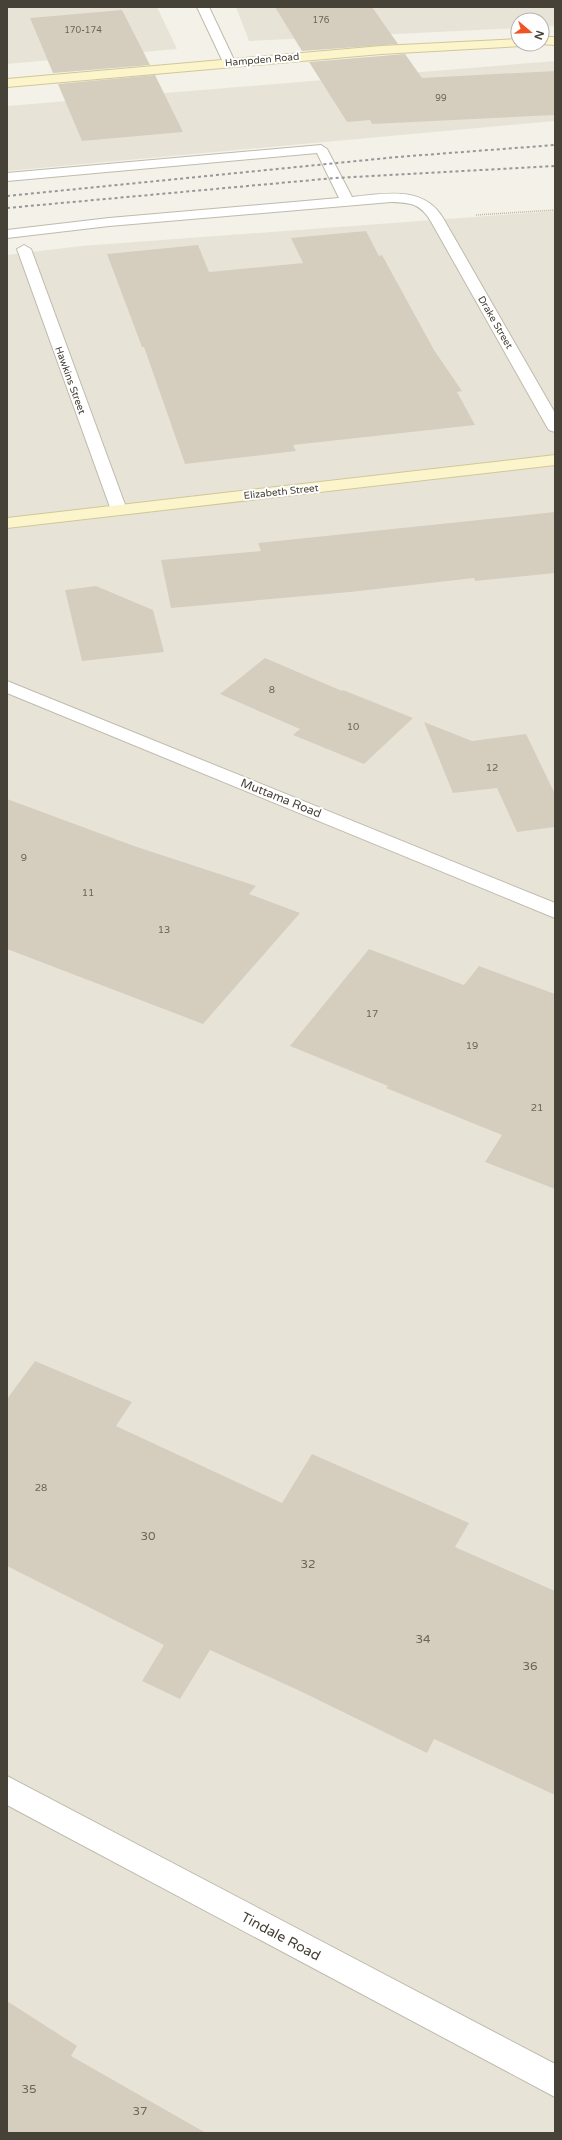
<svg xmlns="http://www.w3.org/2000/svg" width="562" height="2140" font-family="'Varela Round',sans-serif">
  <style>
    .residential { fill: #e7e4d7 }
    .building { fill: #d5cebf }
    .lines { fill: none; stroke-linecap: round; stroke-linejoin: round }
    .lane-casing { stroke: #bfbaac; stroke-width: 2 }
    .street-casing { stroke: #bfbaac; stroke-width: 2 }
    .secondary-casing { stroke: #d1c79a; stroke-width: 2 }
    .path { stroke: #c0b79e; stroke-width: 1.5; stroke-dasharray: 1 1; stroke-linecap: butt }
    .lane { fill: #fff; fill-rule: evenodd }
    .street { fill: #fff; fill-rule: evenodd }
    .secondary { fill: #fcf4ca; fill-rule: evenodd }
    .rail { stroke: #979797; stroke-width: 2; stroke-dasharray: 3 3; stroke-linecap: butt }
    .labels { text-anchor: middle; stroke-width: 4; stroke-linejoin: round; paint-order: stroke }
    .far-number-label { font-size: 9px; fill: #6a6559 }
    .far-street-label { font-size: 10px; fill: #474237; stroke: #fff }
    .number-label { font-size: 10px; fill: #6a6559 }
    .street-label { font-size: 12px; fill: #474237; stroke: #fff }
    .near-number-label { font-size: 12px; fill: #6a6559 }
    .near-street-label { font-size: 14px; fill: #474237; stroke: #fff }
  </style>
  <rect width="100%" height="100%" fill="#f4f1e9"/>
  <g class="residential">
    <polygon points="7,7 157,7 177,49 7,64"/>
    <polygon points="236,7 555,7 555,26 542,27 542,20 518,20 518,28 249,41"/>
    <polygon points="555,61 555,121 7,171 7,106"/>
    <polygon points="555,211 555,2133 7,2133 7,255 81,246"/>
  </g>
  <g class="building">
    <polygon points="275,7 372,7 398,44 302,51"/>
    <polygon points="122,10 150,65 53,73 30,18"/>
    <polygon points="405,54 422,78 555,71 555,115 372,124 370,120 347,122 309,62"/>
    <polygon points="155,75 183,132 82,141 58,84"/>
    <polygon points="366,231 379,256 382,255 434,350 462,391 457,392 475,425 293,445 296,451 185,464 144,347 142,347 107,254 198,245 209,272 303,263 291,238"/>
    <polygon points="555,512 555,573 475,581 474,578 350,592 171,608 161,560 261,551 258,543"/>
    <polygon points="96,586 153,610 164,652 82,661 65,590"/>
    <polygon points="265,658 342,691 343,690 413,718 364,764 293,735 300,729 220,694"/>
    <polygon points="424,722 472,741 526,734 555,794 555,827 517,832 497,788 453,793"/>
    <polygon points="7,799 134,846 256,886 249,894 300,913 203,1024 7,949"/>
    <polygon points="369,949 464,985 479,966 555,994 555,1189 485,1162 502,1135 386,1088 388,1086 290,1046"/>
    <polygon points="35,1361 132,1402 116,1426 282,1503 312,1454 469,1523 455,1547 555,1591 555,1795 434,1739 427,1753 300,1691 210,1650 180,1699 142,1681 164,1645 7,1566 7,1399"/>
    <polygon points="7,2001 77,2046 71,2056 206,2133 7,2133"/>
  </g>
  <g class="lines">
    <defs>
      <path id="lane" d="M321,145L327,149L352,197C385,194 423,185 443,218L441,221H431C419,203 412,203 391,202L109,226L7,238V230L109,218L339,198L317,153L7,181V173Z"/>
      <g id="street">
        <polygon points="197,7 209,7 235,62 233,65 229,66 223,62"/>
        <polygon points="436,214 443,218 555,413 555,432 549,430 547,427 429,218"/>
        <polygon points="24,245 31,249 127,510 125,514 113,514 111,510 17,249"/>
        <polygon points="7,681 555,903 555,918 7,693"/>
        <polygon points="7,1776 555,2064 555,2097 7,1805"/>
      </g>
      <g id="secondary">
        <polygon points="542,37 555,37 555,45 540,44 542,44"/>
        <polygon points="518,39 518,44 523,44 522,46 381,54 7,87 7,79 381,46"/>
        <polygon points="555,455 555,465 7,528 7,518"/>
      </g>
    </defs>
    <use href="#lane" class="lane-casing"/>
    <use href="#street" class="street-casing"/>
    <use href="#secondary" class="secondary-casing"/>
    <polyline class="path" points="476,215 555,210"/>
    <use href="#lane" class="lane"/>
    <use href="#street" class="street"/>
    <use href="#secondary" class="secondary"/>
    <g class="rail">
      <polyline points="7,196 397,157 555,145"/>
      <polyline points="7,208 335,178 555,166"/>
    </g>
  </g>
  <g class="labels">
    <g class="far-number-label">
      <text x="321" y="23">176</text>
      <text x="83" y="33">170-174</text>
      <text x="441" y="101">99</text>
    </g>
    <g class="far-street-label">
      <text transform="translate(262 59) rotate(-5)" y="4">Hampden Road</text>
      <text transform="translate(496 322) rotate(60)" y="4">Drake Street</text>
      <text transform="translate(71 380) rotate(70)" y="4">Hawkins Street</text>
      <text transform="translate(281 491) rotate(-6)" y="4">Elizabeth Street</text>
    </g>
    <g class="number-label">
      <text x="272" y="693">8</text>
      <text x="353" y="730">10</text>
      <text x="492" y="771">12</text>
      <text x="24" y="861">9</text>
      <text x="88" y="896">11</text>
      <text x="164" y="933">13</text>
      <text x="372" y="1017">17</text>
      <text x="472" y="1049">19</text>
      <text x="537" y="1111">21</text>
      <text x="41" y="1491">28</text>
    </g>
    <g class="street-label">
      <text transform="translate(281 798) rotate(22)" y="4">Muttama Road</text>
    </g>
    <g class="near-number-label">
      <text x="148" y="1540">30</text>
      <text x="308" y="1568">32</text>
      <text x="423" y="1643">34</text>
      <text x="530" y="1670">36</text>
      <text x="29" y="2093">35</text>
      <text x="140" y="2115">37</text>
    </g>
    <g class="near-street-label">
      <text transform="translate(281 1936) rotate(28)" y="5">Tindale Road</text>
    </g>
  </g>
  <rect width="562" height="2140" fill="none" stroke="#474237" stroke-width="16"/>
  <g transform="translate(530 32) rotate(109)"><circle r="19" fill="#ffffff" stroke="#b5b3af"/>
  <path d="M0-3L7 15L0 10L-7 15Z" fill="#f05424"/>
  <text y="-6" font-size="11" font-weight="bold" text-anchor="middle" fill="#474237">N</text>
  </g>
</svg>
